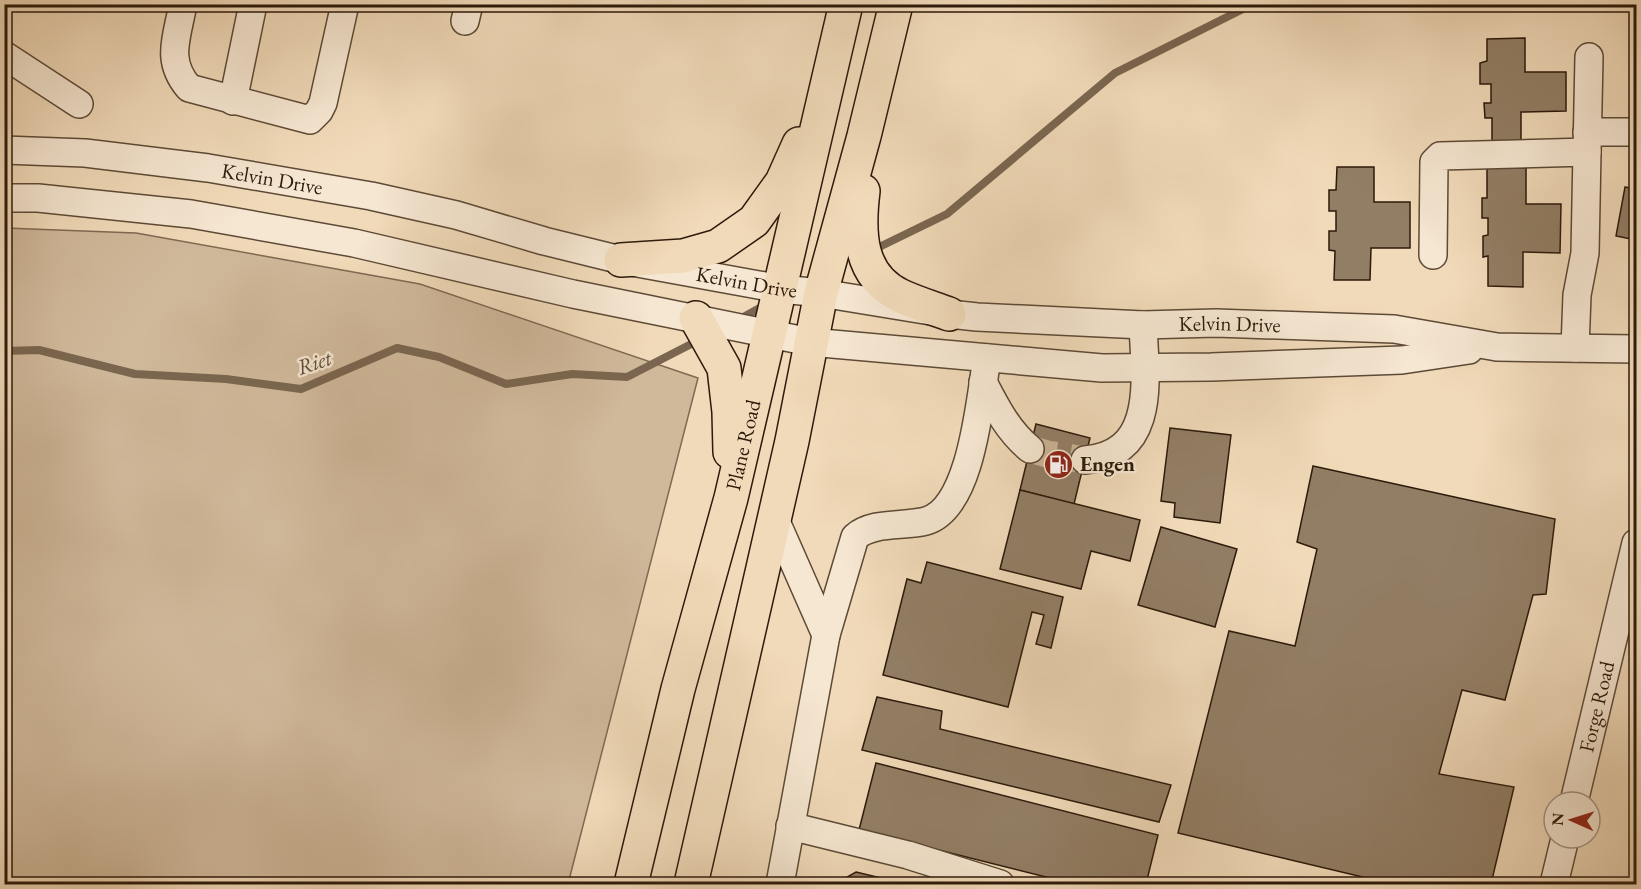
<svg xmlns="http://www.w3.org/2000/svg" width="1641" height="889" font-family="'EB Garamond',serif">
  <style>
    .green { fill: #d0b99b; stroke: #7e6a53; stroke-width: 1.5 }
    .lines { fill: none; stroke-linecap: round; stroke-linejoin: round }
    .stream { stroke: #7a6650; stroke-width: 8 }
    .building { fill: #927e65; stroke: #2c1a0b; stroke-width: 1.5 }
    .minor-tunnel { stroke: #cab496; stroke-width: 27; stroke-dasharray: 27 14; stroke-linecap: butt }
    .minor-casing { stroke: #5d4a36; stroke-width: 30 }
    .major-casing { stroke: #2c1a0b; stroke-width: 36 }
    .minor { stroke: #f6e7d2; stroke-width: 27 }
    .major { stroke: #f1dab9; stroke-width: 33 }
    .labels { text-anchor: middle; stroke-width: 5; stroke-linejoin: round; paint-order: stroke }
    .street-label { font-size: 21px; fill: #2c1a0b; stroke: #f6e7d2 }
    .poi-label { font-size: 21px; font-weight: bold; fill: #2c1a0b; stroke: #f6e7d2; text-anchor: start }
    .water-label { font-size: 22px; font-style: italic; fill: #604d39; stroke: #f6e7d2 }
  </style>
  <rect width="100%" height="100%" fill="#f1dab9"/>
  <filter id="stains"><feTurbulence type="fractalNoise" baseFrequency=".00333" numOctaves="4"/><feColorMatrix values="0 0 0 0 .2 0 0 0 0 .09 0 0 0 0 .02 0 0 0 .5 -.17"/></filter>
  <radialGradient id="worn" r=".72"><stop offset=".6" stop-color="#630" stop-opacity="0"/><stop offset="1" stop-color="#630" stop-opacity=".3"/></radialGradient>
  <polygon class="green" points="5,228 136,233 420,284 698,378 568,884 5,884"/>
  <g class="lines">
    <g class="stream">
      <polyline points="871,251 947,214 1115,73 1253,4"/>
      <polyline points="738,320 767,304"/>
      <polyline points="4,351 39,350 135,374 226,379 301,389 397,348 439,357 506,384 572,374 627,377 701,339"/>
    </g>
  </g>
  <g class="building">
    <polygon points="1631,36 1636,36 1636,57 1630,57"/>
    <polygon points="1525,38 1525,72 1566,72 1566,111 1521,112 1521,146 1492,146 1492,118 1485,118 1484,103 1491,103 1491,84 1480,84 1480,63 1487,61 1487,39"/>
    <polygon points="1630,75 1636,75 1636,93 1632,93"/>
    <polygon points="1337,167 1374,167 1374,202 1410,202 1410,248 1371,248 1370,280 1334,280 1335,251 1329,250 1329,231 1336,231 1336,211 1329,211 1329,190 1336,190"/>
    <polygon points="1487,168 1526,168 1526,204 1561,204 1560,253 1523,252 1523,287 1488,286 1488,256 1483,257 1483,236 1488,235 1488,218 1482,218 1482,198 1487,198"/>
    <polygon points="1625,187 1636,189 1636,240 1616,236"/>
    <polygon points="1036,424 1090,438 1074,504 1020,490"/>
    <polygon points="1170,428 1231,435 1220,523 1174,517 1175,503 1161,501"/>
    <polygon points="1313,466 1555,519 1546,594 1533,595 1505,700 1462,690 1439,774 1514,787 1491,884 1392,884 1178,833 1229,631 1295,646 1317,549 1297,542"/>
    <polygon points="1020,490 1140,520 1130,561 1091,551 1081,589 1000,569"/>
    <polygon points="1161,527 1237,549 1215,627 1138,605"/>
    <polygon points="927,562 1063,597 1051,648 1036,644 1044,615 1032,612 1008,707 883,675 907,579 921,583"/>
    <polygon points="877,697 942,711 940,729 1171,785 1159,822 862,750"/>
    <polygon points="876,763 1158,835 1146,884 1074,884 859,830"/>
    <polygon points="856,872 906,884 841,884 842,880"/>
  </g>
  <g class="lines">
    <polyline class="minor-tunnel" points="1030,449 1047,454 1085,460"/>
    <defs>
      <g id="minor">
        <path d="M183,4C177,38 165,60 189,88L310,120L319,111L323,103L345,4"/>
        <polyline points="465,21 469,4"/>
        <polyline points="4,55 79,104"/>
        <polyline points="233,101 253,4"/>
        <polyline points="1587,132 1636,132"/>
        <path id="s1" d="M4,150L85,153L208,168L371,196L456,215L544,241L621,260L781,289L821,293L949,314L977,317L1143,325L1216,323L1394,329L1497,347L1636,349"/>
        <polyline points="1587,152 1589,57"/>
        <polyline points="4,198 38,198 191,214 354,243 573,294 810,342 1102,368 1211,367 1402,360 1469,350"/>
        <polyline points="1433,255 1434,162 1440,156 1587,152 1585,253 1577,295 1575,348"/>
        <path d="M983,382C996,407 1008,431 1030,449"/>
        <path d="M1085,460C1158,454 1145,377 1143,325"/>
        <polyline points="774,517 826,635"/>
        <path id="s2" d="M1574,802L1636,543"/>
        <polyline points="790,826 908,855 1000,884"/>
        <path d="M780,884L826,635L855,537C873,521 904,527 926,521C972,508 980,399 987,358"/>
        <polyline points="1554,884 1565,838"/>
      </g>
      <g id="major">
        <path d="M863,191C858,231 858,276 901,296C916,303 933,308 949,314"/>
        <polyline points="621,260 683,256 718,246 754,221 782,182 799,144"/>
        <polyline points="696,318 724,368 729,412 730,452"/>
        <path id="s3" d="M631,884L678,689L731,498L846,4"/>
        <polyline points="691,884 792,441 821,293 864,136 896,4"/>
      </g>
    </defs>
    <use href="#minor" class="minor-casing"/>
    <use href="#major" class="major-casing"/>
    <use href="#minor" class="minor"/>
    <use href="#major" class="major"/>
  </g>
  <defs>
    <symbol id="fuel-disc" viewBox="-11 -11 22 22"><circle r="9.5" fill="#8f2418" stroke="#f6e7d2"/><path d="M-5.5-6h7V0h2V4h1.3V-2.5L3-4.5l.8-.8L6-3V5H2.5V1h-1V6h-7ZM-4.2-4.7v3.2H.2V-4.7Z" fill="#fff"/></symbol>
  </defs>
  <g fill-rule="evenodd">
    <use href="#fuel-disc" x="1042" y="448" width="33" height="33"/>
  </g>
  <g class="labels">
    <g class="street-label">
      <text dy="7" stroke="none"><textPath href="#s1" startOffset="270">Kelvin Drive</textPath></text>
      <text dy="7" stroke="none"><textPath href="#s1" startOffset="756">Kelvin Drive</textPath></text>
      <text dy="7" stroke="none"><textPath href="#s1" startOffset="1242">Kelvin Drive</textPath></text>
      <text dy="7" stroke="none"><textPath href="#s3" startOffset="453">Plane Road</textPath></text>
      <text dy="7" stroke="none"><textPath href="#s2" startOffset="98">Forge Road</textPath></text>
    </g>
    <g class="poi-label">
      <text x="1080" y="471">Engen</text>
    </g>
    <g class="water-label">
      <text transform="translate(314 362) rotate(-19)" y="8">Riet</text>
    </g>
  </g>
  <rect width="1641" height="889" fill="none" stroke="#f1dab9" stroke-width="24"/>
  <rect x="6" y="6" width="1629" height="877" fill="none" stroke="#2c1a0b" stroke-width="3"/>
  <rect x="12" y="12" width="1617" height="865" fill="none" stroke="#2c1a0b" stroke-width="1.5"/>
  <g transform="translate(1572 820) rotate(273)"><circle r="28" fill="#f6e7d2" stroke="#a59582" stroke-width="1.5"/>
  <path d="M0-4.5L10 22L0 15L-10 22Z" fill="#8f2418"/>
  <text y="-9" font-size="16" font-weight="bold" text-anchor="middle" fill="#2c1a0b">N</text>
  </g>
  <rect width="100%" height="100%" filter="url(#stains)"/>
  <rect width="100%" height="100%" fill="url(#worn)"/>
</svg>
